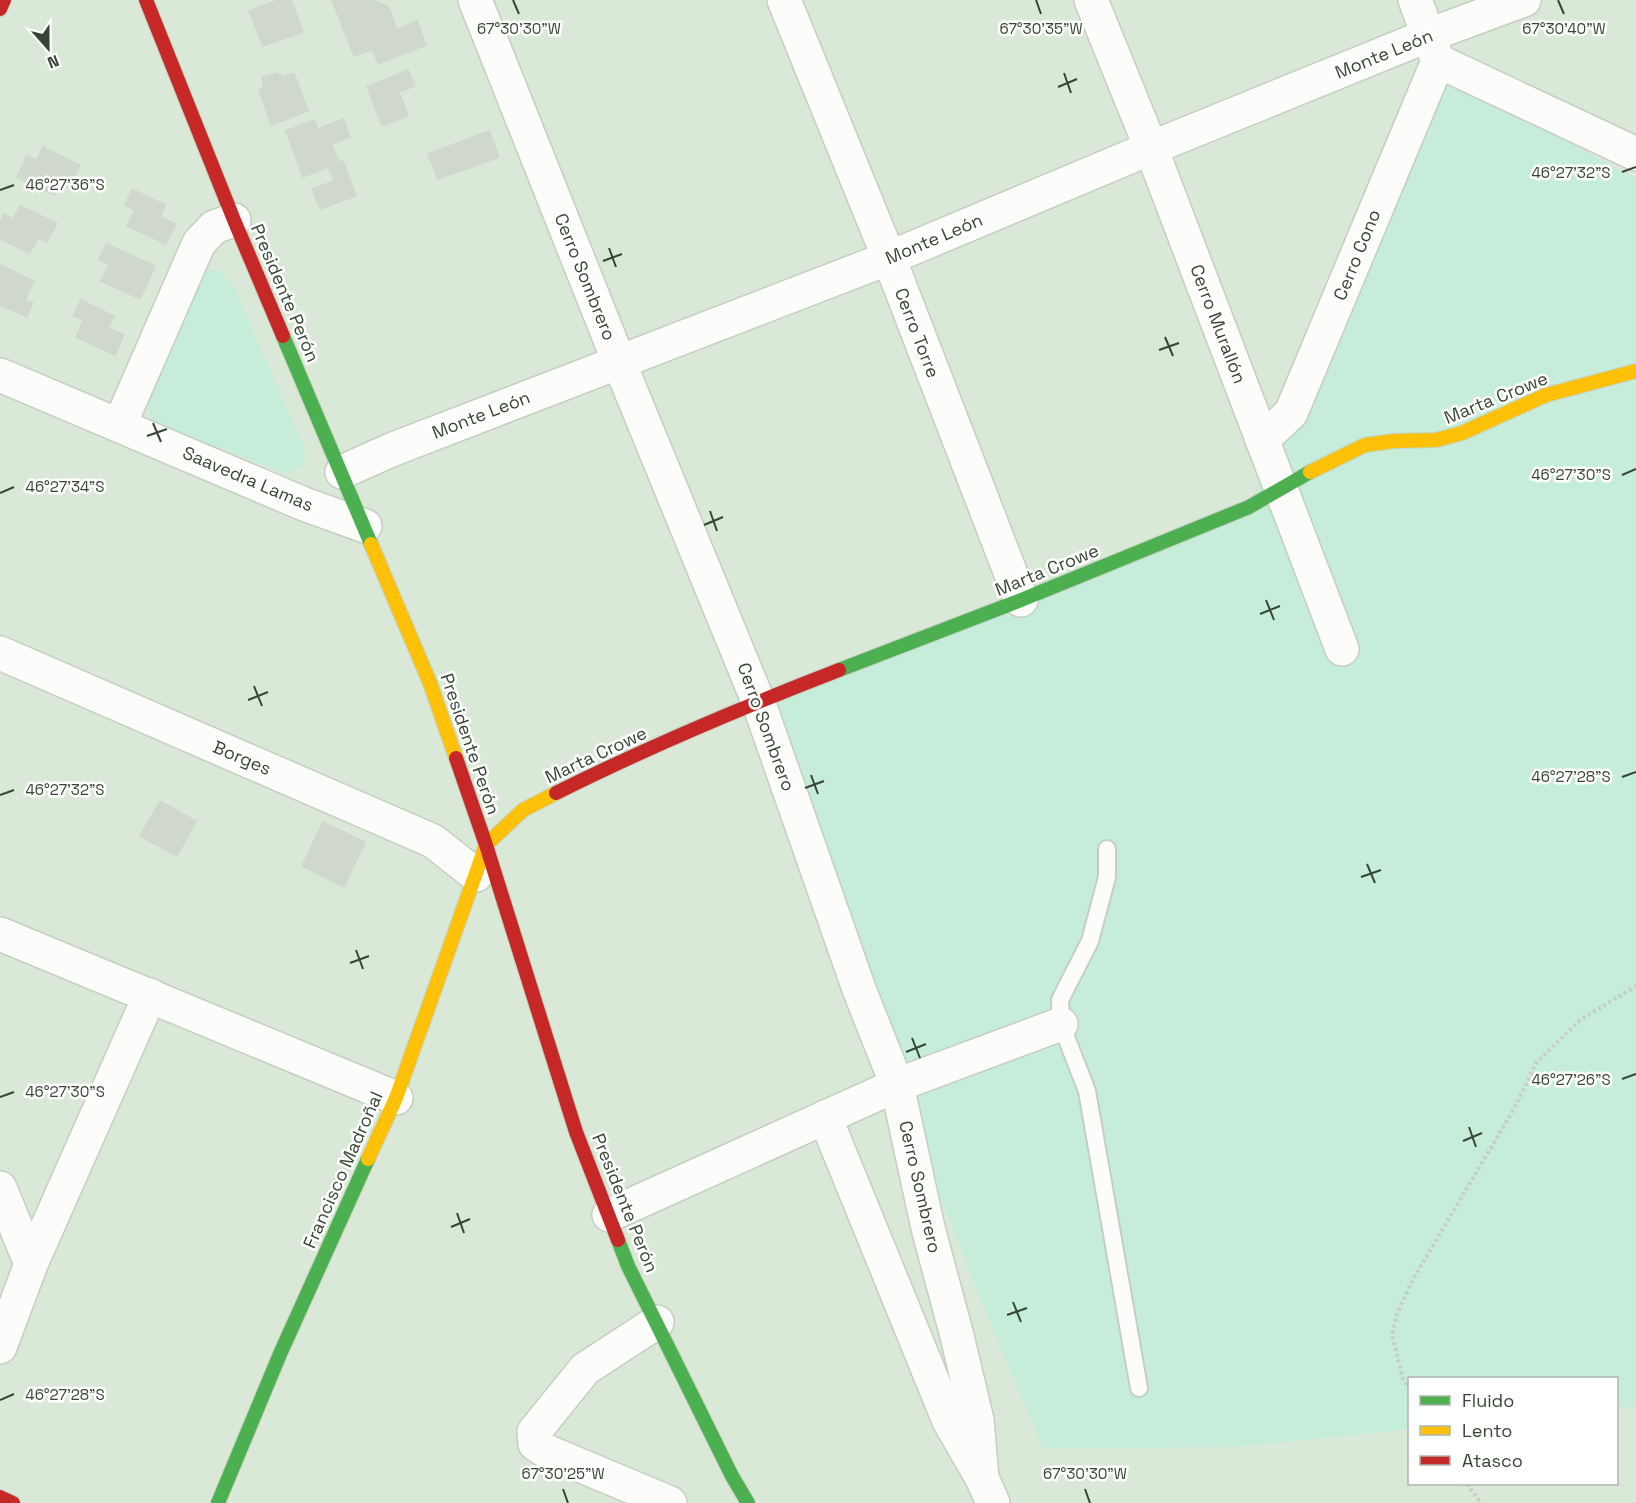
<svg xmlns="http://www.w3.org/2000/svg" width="1636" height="1503" font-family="'Space Grotesk',sans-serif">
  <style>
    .residential { fill: #dae8d7; fill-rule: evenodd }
    .green { fill: #c5edda }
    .building { fill: #d0d8ce; stroke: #cfd8cc; stroke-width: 1.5 }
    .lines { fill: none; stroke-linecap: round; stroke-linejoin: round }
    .lane-casing { stroke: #c6cec3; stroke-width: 20 }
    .street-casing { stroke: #c6cec3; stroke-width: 36 }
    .fast-casing { stroke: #c2d2c0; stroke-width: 16 }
    .slow-casing { stroke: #c2d2c0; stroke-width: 16 }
    .jam-casing { stroke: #c2d2c0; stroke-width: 16 }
    .path { stroke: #c7cec6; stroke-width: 4; stroke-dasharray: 3 3; stroke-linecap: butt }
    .lane { stroke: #fcfdfb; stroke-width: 16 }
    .street { stroke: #fcfdfb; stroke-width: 33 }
    .fast { stroke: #4caf50; stroke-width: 14 }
    .slow { stroke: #ffc107; stroke-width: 14 }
    .jam { stroke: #c62828; stroke-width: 14 }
    .ticks { fill: none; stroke: #374533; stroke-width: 2 }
    .labels { text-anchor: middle; stroke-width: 5; stroke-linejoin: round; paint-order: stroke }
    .street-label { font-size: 18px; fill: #374533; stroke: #fff }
    .ticks-label { font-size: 15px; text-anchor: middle; fill: #374533; stroke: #fff; stroke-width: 5; stroke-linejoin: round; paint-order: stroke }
  </style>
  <rect width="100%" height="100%" fill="#e8f0e6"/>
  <path class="residential" d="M0,0H1636V1503H0ZM1410,1378H1616V1484H1410Z"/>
  <g class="green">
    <polygon points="1441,75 1636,178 1636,1406 1617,1408 1616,1378 1410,1378 1409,1429 1233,1447 1043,1448 987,1315 897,1085 758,701 1249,507"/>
    <polygon points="218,270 233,285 304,448 304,464 287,474 152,422 147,402 200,273"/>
  </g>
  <g class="building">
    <polygon points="278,0 291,0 303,32 263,46 249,11"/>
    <polygon points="332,0 373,0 389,7 397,29 417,21 426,45 378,64 373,49 354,56"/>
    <polygon points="408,70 415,86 399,92 408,116 382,126 367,87"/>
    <polygon points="277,73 283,77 294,73 308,111 271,125 259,90 264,88 262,77"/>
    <polygon points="343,119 350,137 332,144 339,163 303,177 286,131 314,120 318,129"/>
    <polygon points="489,131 499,157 438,179 428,154"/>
    <polygon points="43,147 80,165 71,184 61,179 54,195 17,177 27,156 37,160"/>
    <polygon points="343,161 356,196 320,209 312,189 334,181 328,167"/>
    <polygon points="132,189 165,205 160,217 176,224 166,244 127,226 135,210 125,205"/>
    <polygon points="20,206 57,223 47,242 38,238 30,253 0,239 0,222 4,214 13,219"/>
    <polygon points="106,244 155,266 140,299 101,281 109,265 99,260"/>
    <polygon points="0,265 34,281 25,300 33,303 27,317 0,305"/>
    <polygon points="81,300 114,316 108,328 124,335 115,355 76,337 83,320 73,316"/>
    <polygon points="160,801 196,821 177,856 140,836"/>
    <polygon points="323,822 365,842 344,887 302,866"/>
  </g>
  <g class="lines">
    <defs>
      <polyline id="lane" points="1107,849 1107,877 1090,941 1060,1000 1061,1024 1087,1091 1139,1388"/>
      <g id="street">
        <polyline points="475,0 619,362 758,701 859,989 897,1085 928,1228 957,1336 977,1420 982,1478"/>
        <polyline points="784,0 889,258 1021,600"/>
        <polyline points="1091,0 1151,148 1342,649"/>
        <polyline points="1438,61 1636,154"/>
        <polyline points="0,375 304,504 365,526"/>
        <polyline points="120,424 199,243 214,227 234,220"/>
        <polyline points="1262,440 1291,413 1438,61 1415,0"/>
        <polyline points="342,472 391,450 889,258 1151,148 1429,35 1524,0"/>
        <polyline points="0,653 433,841 476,875"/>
        <polyline points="0,934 396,1098"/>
        <polyline points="825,1117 949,1421 982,1478 993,1503"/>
        <polyline points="0,1188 31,1264"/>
        <polyline points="609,1215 897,1085 1061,1024"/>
        <polyline points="657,1322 585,1369 534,1432 535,1444 546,1451 670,1503"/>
        <polyline points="0,1347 31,1264 150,995"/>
      </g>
      <g id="fast">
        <polyline points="283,336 371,544"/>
        <polyline points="839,670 1021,600 1249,507 1310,472"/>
        <polyline points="618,1240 628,1266 732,1476 748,1503"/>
        <polyline points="218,1503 280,1354 368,1159"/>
      </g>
      <g id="slow">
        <polyline points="1310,472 1365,445 1394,441 1436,440 1462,433 1546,395 1636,371"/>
        <polyline points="371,544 430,683 456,758"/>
        <polyline points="368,1159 396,1098 486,845 523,810 556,793"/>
      </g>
      <g id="jam">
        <polyline points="146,0 234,220 283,336"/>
        <polyline points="0,9 4,0"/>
        <polyline points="456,758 486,845 576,1132 618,1240"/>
        <path d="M556,793C648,747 743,707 839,670"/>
        <polyline points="0,1497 13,1503"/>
      </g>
    </defs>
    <use href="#lane" class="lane-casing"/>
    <use href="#street" class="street-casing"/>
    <use href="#fast" class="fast-casing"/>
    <use href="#slow" class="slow-casing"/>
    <use href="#jam" class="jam-casing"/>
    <g class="path">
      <polyline points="1410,1390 1403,1379 1392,1335 1397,1314 1412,1281 1515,1107 1536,1063 1580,1020 1636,986"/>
      <polyline points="1467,1484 1481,1503"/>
    </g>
    <use href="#lane" class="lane"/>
    <use href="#street" class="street"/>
    <use href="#fast" class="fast"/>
    <use href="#slow" class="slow"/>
    <use href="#jam" class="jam"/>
  </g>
  <path class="ticks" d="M513,0L519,14M1036,0L1041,14M1558,0L1564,14M1064,73L1071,93M1058,87L1077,79M1622,172L1636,167M0,190L14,185M609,248L616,267M603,261L622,254M1165,337L1173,356M1159,350L1179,343M153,423L161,442M147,436L167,429M1622,475L1636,469M0,493L14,487M710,511L717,531M704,525L723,517M1266,600L1274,620M1260,614L1280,606M254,686L262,706M248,700L268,692M811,775L818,794M1622,777L1636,772M805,788L824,781M0,795L14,790M1367,864L1375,883M1361,877L1381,870M356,950L363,969M350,963L369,956M912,1038L920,1058M906,1052L926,1044M1622,1079L1636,1074M0,1097L14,1092M1469,1127L1476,1147M1463,1141L1482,1133M457,1213L464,1233M451,1227L470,1219M1013,1302L1021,1322M1007,1315L1027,1308M0,1400L14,1394M563,1489L568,1503M1085,1489L1090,1503"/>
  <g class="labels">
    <g class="street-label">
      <text transform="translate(1384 54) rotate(-22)" y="6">Monte León</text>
      <text transform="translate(934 239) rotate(-23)" y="6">Monte León</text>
      <text transform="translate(1357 255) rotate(-68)" y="6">Cerro Cono</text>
      <text transform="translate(585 277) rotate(68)" y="6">Cerro Sombrero</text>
      <text transform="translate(285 293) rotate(67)" y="6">Presidente Perón</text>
      <text transform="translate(1218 324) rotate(69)" y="6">Cerro Murallón</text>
      <text transform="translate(917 333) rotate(69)" y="6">Cerro Torre</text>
      <text transform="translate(1496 398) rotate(-22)" y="6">Marta Crowe</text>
      <text transform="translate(481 415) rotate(-21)" y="6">Monte León</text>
      <text transform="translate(248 479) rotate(23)" y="6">Saavedra Lamas</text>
      <text transform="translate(1047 570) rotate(-22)" y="6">Marta Crowe</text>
      <text transform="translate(766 727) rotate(70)" y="6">Cerro Sombrero</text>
      <text transform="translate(470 744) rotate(71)" y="6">Presidente Perón</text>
      <text transform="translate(596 755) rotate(-25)" y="6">Marta Crowe</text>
      <text transform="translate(242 758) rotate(23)" y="6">Borges</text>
      <text transform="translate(343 1170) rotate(-66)" y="6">Francisco Madroñal</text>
      <text transform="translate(920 1187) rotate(77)" y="6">Cerro Sombrero</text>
      <text transform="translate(625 1203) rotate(68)" y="6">Presidente Perón</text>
    </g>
  </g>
  <g class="ticks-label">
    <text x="1564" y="34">67°30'40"W</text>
    <text x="519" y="34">67°30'30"W</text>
    <text x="1041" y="34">67°30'35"W</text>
    <text x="1571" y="178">46°27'32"S</text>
    <text x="65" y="190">46°27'36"S</text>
    <text x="1571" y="480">46°27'30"S</text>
    <text x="65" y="492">46°27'34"S</text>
    <text x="1571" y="782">46°27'28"S</text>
    <text x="65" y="795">46°27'32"S</text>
    <text x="1571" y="1085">46°27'26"S</text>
    <text x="65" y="1097">46°27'30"S</text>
    <text x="65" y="1400">46°27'28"S</text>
    <text x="563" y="1479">67°30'25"W</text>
    <text x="1085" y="1479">67°30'30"W</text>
  </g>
  <rect x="1408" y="1377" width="210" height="108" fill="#ffffff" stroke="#afb5ad" stroke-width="1.5"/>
  <rect x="1420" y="1396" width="30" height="9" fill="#4caf50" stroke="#afb5ad" stroke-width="1.5"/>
  <text x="1462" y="1407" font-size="18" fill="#374533">Fluido</text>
  <rect x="1420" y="1426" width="30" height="9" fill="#ffc107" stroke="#afb5ad" stroke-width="1.5"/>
  <text x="1462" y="1437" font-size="18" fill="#374533">Lento</text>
  <rect x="1420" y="1456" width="30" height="9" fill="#c62828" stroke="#afb5ad" stroke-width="1.5"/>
  <text x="1462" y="1467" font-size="18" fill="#374533">Atasco</text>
  <g transform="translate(48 48) rotate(159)" stroke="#ffffff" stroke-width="4.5" paint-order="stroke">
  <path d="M0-4.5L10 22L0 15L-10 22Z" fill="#374533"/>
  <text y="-9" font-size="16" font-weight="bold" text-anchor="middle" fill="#374533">N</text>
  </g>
</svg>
